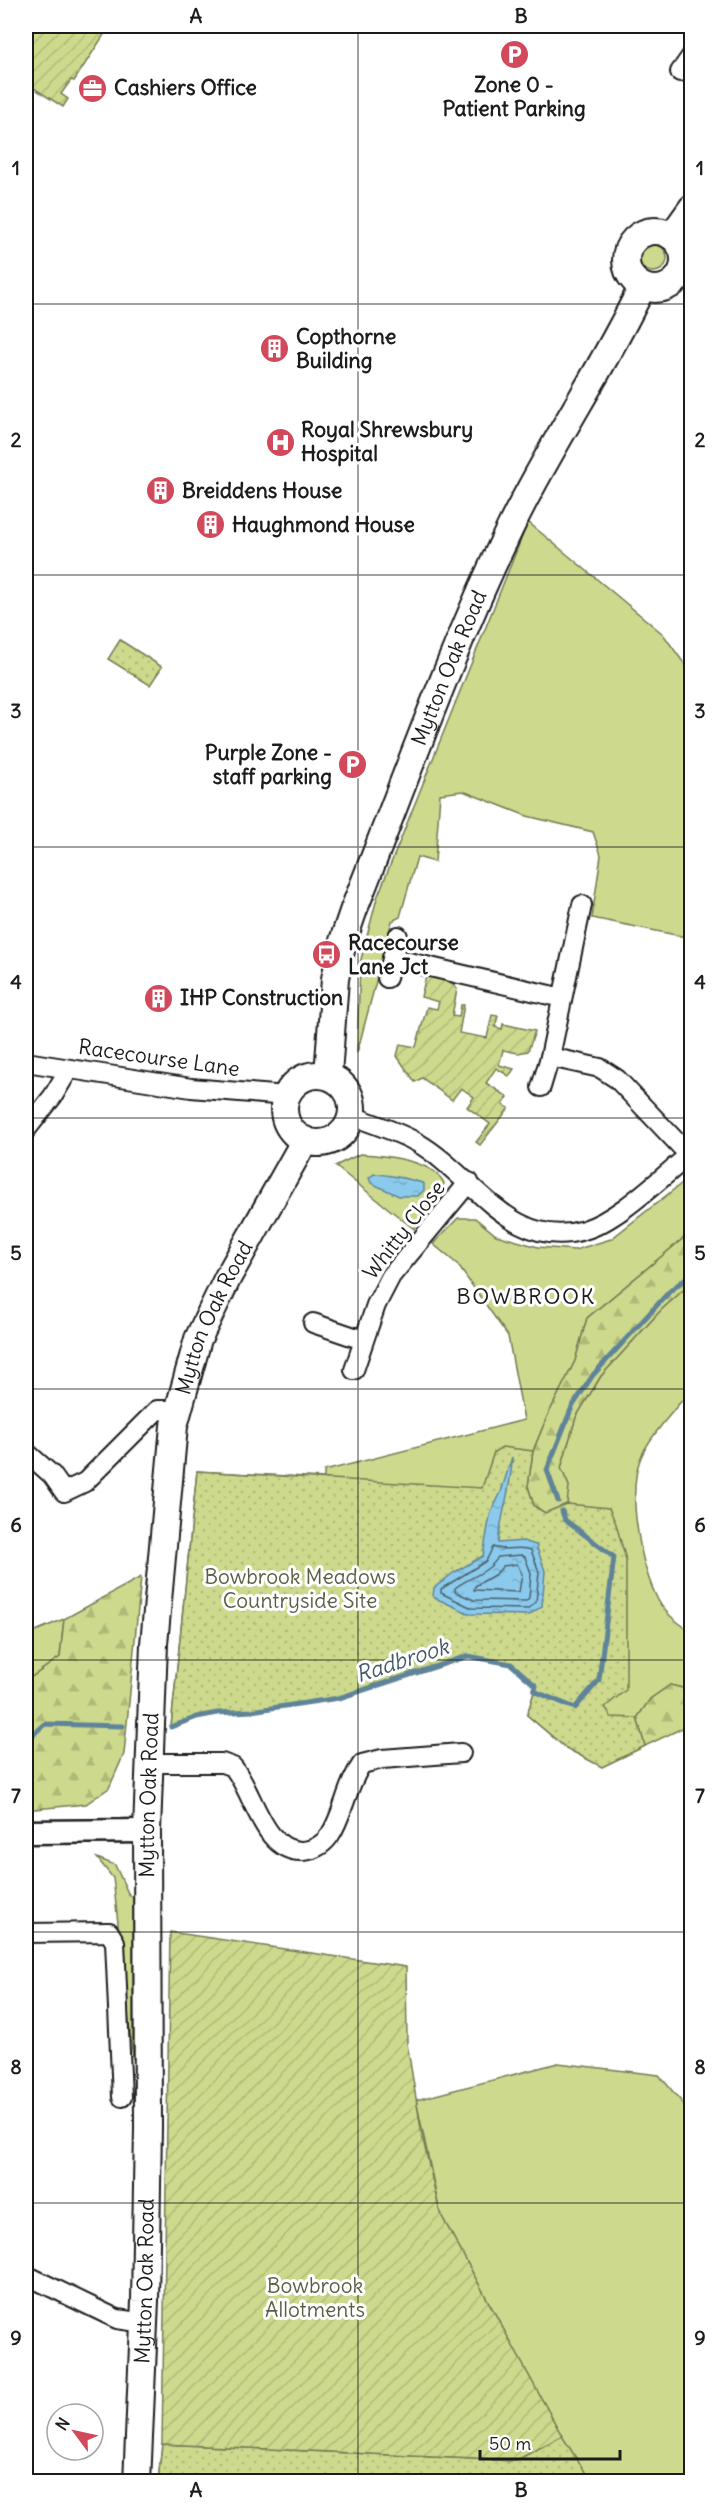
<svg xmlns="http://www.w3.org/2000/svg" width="717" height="2507" font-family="Delius,sans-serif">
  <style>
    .grass { fill: #cdd98c; stroke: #747a54; stroke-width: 1.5 }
    .forest { fill: url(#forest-firs); stroke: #747a54; stroke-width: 1.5 }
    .park { fill: url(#park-dots); stroke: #747a54; stroke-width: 1.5 }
    .garden { fill: url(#garden-furrows); stroke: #747a54; stroke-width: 1.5 }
    .water { fill: url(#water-ripples); stroke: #5f8499; stroke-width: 1.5 }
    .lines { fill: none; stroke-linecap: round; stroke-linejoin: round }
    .shore { stroke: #48626f; stroke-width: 1.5 }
    .stream { stroke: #5f8499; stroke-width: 5 }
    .minor-casing { stroke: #1c1c1c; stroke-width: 22 }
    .tertiary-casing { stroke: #1c1c1c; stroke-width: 27 }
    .secondary-casing { stroke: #1c1c1c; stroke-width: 30 }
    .minor { stroke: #fff; stroke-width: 18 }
    .tertiary { stroke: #fff; stroke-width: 22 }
    .secondary { stroke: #fff; stroke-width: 26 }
    .grid { fill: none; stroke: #1c1c1c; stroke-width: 1.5; stroke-opacity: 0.55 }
    .labels { text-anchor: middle; stroke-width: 6; stroke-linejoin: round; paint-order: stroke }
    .poi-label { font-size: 21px; font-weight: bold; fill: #1c1c1c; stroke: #fff; text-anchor: start }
    .street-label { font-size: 21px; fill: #1c1c1c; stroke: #fff }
    .park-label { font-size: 21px; fill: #5a5e43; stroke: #fff }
    .neighbourhood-label { font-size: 22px; letter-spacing: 1.5px; fill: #1c1c1c; stroke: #fff }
    .water-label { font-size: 22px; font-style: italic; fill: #435965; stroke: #fff }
    .neatline { fill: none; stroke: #1c1c1c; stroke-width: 2 }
    .grid-label { font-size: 20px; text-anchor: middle; font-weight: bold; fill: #1c1c1c }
  </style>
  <defs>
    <pattern id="forest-firs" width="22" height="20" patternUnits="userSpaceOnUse" patternTransform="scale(1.5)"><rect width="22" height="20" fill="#cdd98c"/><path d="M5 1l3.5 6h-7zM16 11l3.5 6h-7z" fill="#afba78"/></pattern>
    <pattern id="park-dots" width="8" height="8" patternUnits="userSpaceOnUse" patternTransform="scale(1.5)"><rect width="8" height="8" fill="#cdd98c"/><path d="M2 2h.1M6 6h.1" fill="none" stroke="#afba78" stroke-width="1.8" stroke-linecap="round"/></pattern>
    <pattern id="garden-furrows" width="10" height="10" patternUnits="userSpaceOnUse" patternTransform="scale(1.5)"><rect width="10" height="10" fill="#cdd98c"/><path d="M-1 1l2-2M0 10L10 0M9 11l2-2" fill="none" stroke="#afba78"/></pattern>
    <pattern id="water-ripples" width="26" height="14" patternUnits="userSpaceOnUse" patternTransform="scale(1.5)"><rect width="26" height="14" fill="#8bcaec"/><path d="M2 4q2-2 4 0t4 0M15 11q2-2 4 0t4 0" fill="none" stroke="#77adca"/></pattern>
  </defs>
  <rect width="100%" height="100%" fill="#fff"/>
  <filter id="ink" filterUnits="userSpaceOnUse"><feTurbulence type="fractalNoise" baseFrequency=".0167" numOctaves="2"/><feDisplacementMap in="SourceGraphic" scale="12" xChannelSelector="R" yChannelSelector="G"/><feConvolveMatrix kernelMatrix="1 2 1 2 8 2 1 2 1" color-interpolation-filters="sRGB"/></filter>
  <g filter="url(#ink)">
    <g class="grass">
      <circle cx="653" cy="258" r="14"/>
      <polygon points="528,522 663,634 691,673 691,938 592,918 601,855 593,832 527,816 463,791 440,794 435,862 417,857 400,917 392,921 357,1053 360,963 377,898"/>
      <path d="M360,1154C383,1155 433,1160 444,1183L443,1188L414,1229L335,1166Z"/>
      <path d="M691,1176V1232L587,1318L575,1361L547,1417L533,1451L569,1486L561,1468L576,1417L601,1376L661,1310L691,1283V1393C682,1398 676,1408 669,1416C659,1428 647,1443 641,1457C626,1493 641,1567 658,1600C665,1613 679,1624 691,1631V1690L670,1685L650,1699L638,1718L645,1746L602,1767L566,1748L527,1715L536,1686L511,1664L468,1656L339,1698L251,1711L217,1713L197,1717L171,1727L197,1471L324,1478V1471L524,1420L508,1336L457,1264L433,1244L458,1218H475L496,1235L538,1247L575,1250L611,1239Z"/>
      <polygon points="64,1619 60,1657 26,1681 26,1635"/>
      <polygon points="97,1858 115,1865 128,1893 133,1898 133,2059 113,1878"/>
      <polygon points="558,2063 659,2075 691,2113 691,2481 158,2482 162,2444 515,2461 562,2437 440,2213 416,2100"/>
    </g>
    <g class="forest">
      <polygon points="691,1232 691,1283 661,1310 601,1376 576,1417 561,1468 569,1486 567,1504 545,1513 534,1506 528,1486 533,1451 547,1417 575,1361 587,1318"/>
      <polygon points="141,1577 124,1754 109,1788 86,1804 26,1810 26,1681 60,1657 64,1619"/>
      <polygon points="670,1685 691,1690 691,1724 645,1746 637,1718 650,1699"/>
    </g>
    <g class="park">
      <polygon points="120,640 162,667 150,685 108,659"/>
      <polygon points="502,1447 533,1451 528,1486 534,1506 545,1513 567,1504 609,1508 616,1524 626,1560 626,1690 605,1707 611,1717 637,1718 645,1746 602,1767 566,1748 527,1715 536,1686 511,1664 468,1656 339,1698 251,1711 217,1713 197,1717 171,1727 197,1471 482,1488 494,1452"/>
      <polygon points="562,2436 591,2481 158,2482 162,2444 515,2461"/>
    </g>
    <g class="garden">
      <polygon points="35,26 100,26 107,30 74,81 71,80 61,94 68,99 63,107 26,83 26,41"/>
      <polygon points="426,976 451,982 457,989 452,1016 459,1017 461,1005 464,1005 459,1033 487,1038 492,1015 498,1016 495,1027 502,1029 503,1024 535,1031 528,1051 518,1053 503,1050 499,1065 514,1069 509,1076 496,1068 486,1083 508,1097 503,1105 509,1108 480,1145 476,1142 490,1124 467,1107 474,1097 461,1088 452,1100 422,1078 415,1082 397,1056 400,1044 416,1047 427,1007 437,1009 439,1002 421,997"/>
      <polygon points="170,1932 406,1967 407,2043 422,2135 440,2213 562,2436 515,2461 162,2444"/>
    </g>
    <g class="water">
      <path d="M374,1174C384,1174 417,1180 424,1184V1190L418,1196H399L371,1183L369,1178Z"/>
      <path d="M512,1457C512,1486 501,1514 498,1543L523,1541L536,1545L545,1571L542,1606L529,1615L470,1614L433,1597L434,1588L453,1573L483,1556L490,1515L501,1492Z"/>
    </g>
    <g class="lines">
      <g class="shore">
        <path d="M493,1547C506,1552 519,1545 531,1550L539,1572L536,1602L527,1609L472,1608L441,1593V1589L486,1561Z"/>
        <path d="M521,1555L525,1557L531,1573L529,1598L526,1601L474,1600L455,1592V1588C469,1577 489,1573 498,1557Z"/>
        <polygon points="517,1564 522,1574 519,1592 474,1590 475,1586 496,1574 503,1566"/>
      </g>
      <g class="stream">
        <polyline points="558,1501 547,1470 572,1407 593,1375 669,1292 692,1273"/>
        <polyline points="171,1727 197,1717 217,1713 251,1711 339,1698 468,1656 511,1664 536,1686 534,1691 575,1708 599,1680 614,1557 565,1520 562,1511"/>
        <polyline points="26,1741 45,1724 123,1726"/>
      </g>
      <defs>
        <g id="minor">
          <polyline points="680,72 692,55"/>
          <polyline points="680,275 692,282"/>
          <polyline points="392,958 562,998"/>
          <polyline points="387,978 398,936"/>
          <polyline points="550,1057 600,1068 617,1079 689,1155"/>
          <polyline points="26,1062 191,1088 287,1096"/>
          <polyline points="541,1087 550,1057 582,905"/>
          <path d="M350,1115C373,1124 397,1131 418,1143C473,1175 512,1252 584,1230C619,1220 662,1176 692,1153"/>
          <polyline points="26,1130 53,1096 69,1069"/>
          <polyline points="313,1323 363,1340"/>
          <polyline points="354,1370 376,1305 391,1276 469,1182"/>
          <polyline points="26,1452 52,1475 64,1492 85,1482 157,1410 178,1410"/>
          <path d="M150,1763H222L233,1767C254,1792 263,1853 303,1851C315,1850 323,1845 330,1835C344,1814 346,1786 362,1764L382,1759L461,1753"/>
          <polyline points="26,1933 109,1932 115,1942 122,2097"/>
          <polyline points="26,2275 117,2319 145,2323"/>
        </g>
        <polyline id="tertiary" points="26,1832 147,1831"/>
        <g id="secondary">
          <circle cx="655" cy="260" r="29"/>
          <polyline points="672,236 692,208"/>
          <path id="s1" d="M328,1075L335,979L343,941L354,909C405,781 451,650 511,526C551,444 603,369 642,287"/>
          <circle cx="318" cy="1109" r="34"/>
          <path id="s2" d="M137,2482L145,2301L148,2128L147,1831L154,1644L174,1426L198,1339L228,1277L305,1140"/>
        </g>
      </defs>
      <use href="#minor" class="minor-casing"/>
      <use href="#tertiary" class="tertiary-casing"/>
      <use href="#secondary" class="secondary-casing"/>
      <use href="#minor" class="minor"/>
      <use href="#tertiary" class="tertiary"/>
      <use href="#secondary" class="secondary"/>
    </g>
  </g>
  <path class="grid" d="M358,26V2482M26,304H692M26,575H692M26,847H692M26,1118H692M26,1389H692M26,1660H692M26,1932H692M26,2203H692"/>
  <defs>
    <symbol id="parking-disc" viewBox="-11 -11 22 22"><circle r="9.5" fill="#d1495b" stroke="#fff"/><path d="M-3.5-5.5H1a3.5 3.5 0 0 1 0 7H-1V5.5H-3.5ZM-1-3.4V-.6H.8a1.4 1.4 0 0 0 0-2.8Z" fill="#fff"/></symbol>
    <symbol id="office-disc" viewBox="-11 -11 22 22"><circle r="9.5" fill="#d1495b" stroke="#fff"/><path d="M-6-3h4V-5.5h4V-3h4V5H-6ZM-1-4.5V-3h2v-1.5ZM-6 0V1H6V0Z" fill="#fff"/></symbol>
    <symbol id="building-disc" viewBox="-11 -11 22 22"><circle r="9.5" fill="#d1495b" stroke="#fff"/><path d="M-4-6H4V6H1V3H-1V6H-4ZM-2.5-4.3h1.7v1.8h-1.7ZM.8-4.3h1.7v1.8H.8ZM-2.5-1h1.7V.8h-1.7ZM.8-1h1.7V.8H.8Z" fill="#fff"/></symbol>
    <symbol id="hospital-disc" viewBox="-11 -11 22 22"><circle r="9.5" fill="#d1495b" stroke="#fff"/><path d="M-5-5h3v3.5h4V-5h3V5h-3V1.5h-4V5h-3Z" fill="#fff"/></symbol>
    <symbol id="bus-disc" viewBox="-11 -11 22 22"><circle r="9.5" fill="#d1495b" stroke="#fff"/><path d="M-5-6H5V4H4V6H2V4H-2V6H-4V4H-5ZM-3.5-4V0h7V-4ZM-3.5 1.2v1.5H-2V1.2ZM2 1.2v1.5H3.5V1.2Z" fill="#fff"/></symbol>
  </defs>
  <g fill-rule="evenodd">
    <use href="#parking-disc" x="498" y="38" width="33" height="33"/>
    <use href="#office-disc" x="76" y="72" width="33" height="33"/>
    <use href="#building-disc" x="258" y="332" width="33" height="33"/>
    <use href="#hospital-disc" x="264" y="426" width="33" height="33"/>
    <use href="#building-disc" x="144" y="474" width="33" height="33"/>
    <use href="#building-disc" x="194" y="508" width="33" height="33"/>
    <use href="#parking-disc" x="336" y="748" width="33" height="33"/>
    <use href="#bus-disc" x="310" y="938" width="33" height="33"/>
    <use href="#building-disc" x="142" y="982" width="33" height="33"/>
  </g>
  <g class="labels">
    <g class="poi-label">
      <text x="514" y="92" text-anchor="middle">Zone 0 -<tspan x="514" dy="24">Patient Parking</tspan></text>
      <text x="114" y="95">Cashiers Office</text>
      <text x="296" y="344">Copthorne<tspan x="296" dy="24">Building</tspan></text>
      <text x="301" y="437">Royal Shrewsbury<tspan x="301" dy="24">Hospital</tspan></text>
      <text x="182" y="498">Breiddens House</text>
      <text x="232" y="532">Haughmond House</text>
      <text x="332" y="760" text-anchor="end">Purple Zone -<tspan x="332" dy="24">staff parking</tspan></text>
      <text x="348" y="950">Racecourse<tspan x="348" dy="24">Lane Jct</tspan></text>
      <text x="180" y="1005">IHP Construction</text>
    </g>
    <g class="street-label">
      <text dy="7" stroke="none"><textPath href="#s1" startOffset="428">Mytton Oak Road</textPath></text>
      <text transform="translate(159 1058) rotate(8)" y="7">Racecourse Lane</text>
      <text transform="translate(404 1230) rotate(-52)" y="7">Whitty Close</text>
      <text dy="7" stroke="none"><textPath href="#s2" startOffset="1173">Mytton Oak Road</textPath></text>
      <text dy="7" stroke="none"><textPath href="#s2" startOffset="687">Mytton Oak Road</textPath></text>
      <text dy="7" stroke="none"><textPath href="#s2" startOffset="201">Mytton Oak Road</textPath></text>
    </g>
    <g class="park-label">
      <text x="300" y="1584">Bowbrook Meadows<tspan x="300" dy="24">Countryside Site</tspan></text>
      <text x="315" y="2293">Bowbrook<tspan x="315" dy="24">Allotments</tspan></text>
    </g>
    <g class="neighbourhood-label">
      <text x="526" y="1304">BOWBROOK</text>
    </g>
    <g class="water-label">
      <text transform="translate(402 1660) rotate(-18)" y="8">Radbrook</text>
    </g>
  </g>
  <rect width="717" height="2507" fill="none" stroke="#fff" stroke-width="66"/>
  <g transform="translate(75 2432) rotate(303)"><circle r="28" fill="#ffffff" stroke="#a4a4a4" stroke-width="1.5"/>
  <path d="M0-4.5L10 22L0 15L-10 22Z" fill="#d1495b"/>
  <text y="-9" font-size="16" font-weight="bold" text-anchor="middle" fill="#1c1c1c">N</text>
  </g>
  <path d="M480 2450v9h140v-9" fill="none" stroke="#1c1c1c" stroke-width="3"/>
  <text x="489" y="2450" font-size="18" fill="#1c1c1c" stroke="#ffffff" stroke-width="4.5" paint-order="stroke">50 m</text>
  <rect x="33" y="33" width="651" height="2441" class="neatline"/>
  <g class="grid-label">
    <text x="196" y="23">A</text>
    <text x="521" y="23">B</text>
    <text x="16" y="175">1</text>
    <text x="700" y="175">1</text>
    <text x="16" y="447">2</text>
    <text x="700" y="447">2</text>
    <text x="16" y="718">3</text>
    <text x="700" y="718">3</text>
    <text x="16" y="989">4</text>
    <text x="700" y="989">4</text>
    <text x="16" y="1260">5</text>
    <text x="700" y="1260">5</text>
    <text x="16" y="1532">6</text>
    <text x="700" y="1532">6</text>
    <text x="16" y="1803">7</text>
    <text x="700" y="1803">7</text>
    <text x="16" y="2074">8</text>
    <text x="700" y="2074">8</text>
    <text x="16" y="2345">9</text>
    <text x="700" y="2345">9</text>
    <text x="196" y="2497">A</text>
    <text x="521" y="2497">B</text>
  </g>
</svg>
